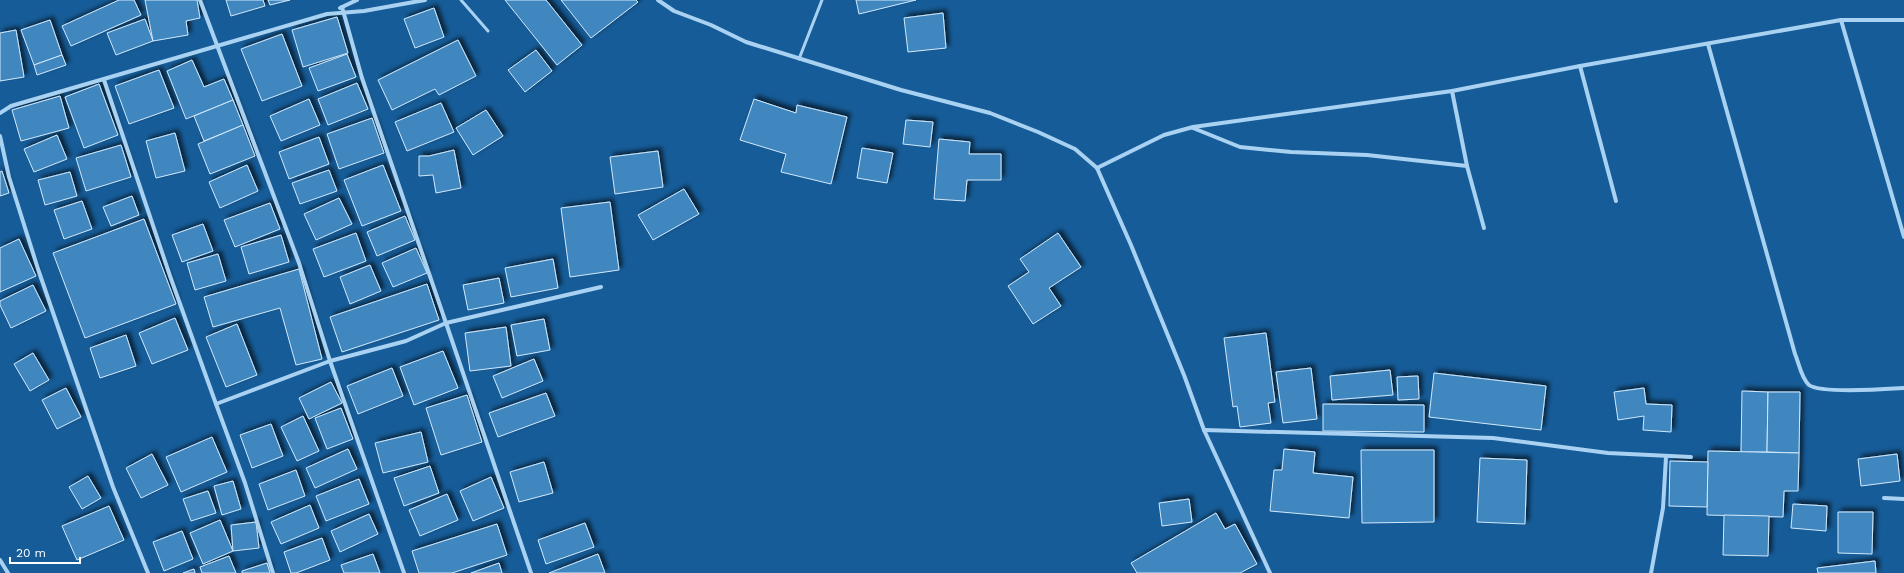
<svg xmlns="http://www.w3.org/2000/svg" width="1904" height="573" font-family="'Work Sans',sans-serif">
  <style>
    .building { fill: #3f86bf; stroke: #d1e9fc; filter: url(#shadow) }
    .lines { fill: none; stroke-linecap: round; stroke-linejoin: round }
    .lane { stroke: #a9d2f2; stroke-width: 3 }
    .street { stroke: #a9d2f2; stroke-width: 4 }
  </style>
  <defs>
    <filter id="shadow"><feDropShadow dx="3.5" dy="-3.5" stdDeviation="2" flood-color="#0009"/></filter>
  </defs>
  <rect width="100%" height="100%" fill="#165c98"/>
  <g class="building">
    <polygon points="119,0 134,0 141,15 71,46 62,26"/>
    <polygon points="145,0 197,0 200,18 186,21 188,35 153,41"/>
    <polygon points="226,0 263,0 265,6 231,16"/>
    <polygon points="268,0 290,0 270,5"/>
    <polygon points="505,0 546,0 582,45 557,65"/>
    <polygon points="561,0 636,0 638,2 591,38"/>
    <polygon points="856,0 916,0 859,14"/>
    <polygon points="434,8 444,37 415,48 404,19"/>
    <polygon points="943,13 946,48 908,52 904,18"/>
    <polygon points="337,17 348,53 303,67 292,30"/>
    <polygon points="145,19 153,41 116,55 107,33"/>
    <polygon points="50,20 62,55 34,65 21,30"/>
    <polygon points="16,30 24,77 0,81 0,33"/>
    <polygon points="282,34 302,86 262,101 241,49"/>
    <polygon points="458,40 476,76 439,95 435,89 392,110 378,80"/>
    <polygon points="536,50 552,71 525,92 508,70"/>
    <polygon points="347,54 356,77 318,91 309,68"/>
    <polygon points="62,55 66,65 37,75 34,65"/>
    <polygon points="192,60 204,87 224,79 233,100 186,119 167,71"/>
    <polygon points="159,70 174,108 129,124 115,86"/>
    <polygon points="357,83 368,109 328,125 318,99"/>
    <polygon points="99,84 118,135 84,148 65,97"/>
    <polygon points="60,96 69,128 21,141 12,110"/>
    <polygon points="309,99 320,125 281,141 270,116"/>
    <polygon points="754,99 796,113 797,105 847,117 831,184 781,172 786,154 740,140"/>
    <polygon points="233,100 243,125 204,141 194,116"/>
    <polygon points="441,103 454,132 407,151 395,122"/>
    <polygon points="486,110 503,136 473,155 456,128"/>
    <polygon points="372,118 384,153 339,169 327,134"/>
    <polygon points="906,120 933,122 930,147 903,144"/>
    <polygon points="243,125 255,156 210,174 198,144"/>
    <polygon points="175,133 185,171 156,178 146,141"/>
    <polygon points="57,135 67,159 34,172 24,149"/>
    <polygon points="319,137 329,164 289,179 279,152"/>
    <polygon points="939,139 970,142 969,154 1001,154 1001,180 967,180 965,201 934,199"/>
    <polygon points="121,145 131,177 86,191 76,158"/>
    <polygon points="862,148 893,153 887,183 857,178"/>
    <polygon points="454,150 461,188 436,193 433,175 419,176 419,156 429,156"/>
    <polygon points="658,151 663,187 615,194 610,157"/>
    <polygon points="247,165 258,191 220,208 209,182"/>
    <polygon points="383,165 401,211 362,226 344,180"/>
    <polygon points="329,170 337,191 300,204 292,183"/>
    <polygon points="2,171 9,193 0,196 0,172"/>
    <polygon points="70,172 77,196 45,205 38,180"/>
    <polygon points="684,189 699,214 653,240 638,215"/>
    <polygon points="132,196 139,215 111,226 103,207"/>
    <polygon points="339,198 352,224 316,240 304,214"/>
    <polygon points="82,201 92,229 64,239 54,210"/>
    <polygon points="610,202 619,270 570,277 561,208"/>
    <polygon points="270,203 280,229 235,247 224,220"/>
    <polygon points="405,216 415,240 377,256 367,232"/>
    <polygon points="144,219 176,304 85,338 53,253"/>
    <polygon points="203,224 213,251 182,262 172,235"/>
    <polygon points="356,233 366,261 324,277 313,249"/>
    <polygon points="1058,233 1081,267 1049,288 1061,306 1033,324 1008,286 1029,272 1020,259"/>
    <polygon points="281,235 289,262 249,274 241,247"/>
    <polygon points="19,239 36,276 0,292 0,248"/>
    <polygon points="416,248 427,273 393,287 382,263"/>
    <polygon points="218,254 226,281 195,290 187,263"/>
    <polygon points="553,259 558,288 511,297 505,268"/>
    <polygon points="370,265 381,291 350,304 340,277"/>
    <polygon points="299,269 322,359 296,365 280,308 213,327 204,297"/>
    <polygon points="499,278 504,303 468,310 463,285"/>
    <polygon points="427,284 439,320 342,352 330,317"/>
    <polygon points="33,285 46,311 11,328 0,305 0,301"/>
    <polygon points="175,318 188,350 152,364 139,333"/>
    <polygon points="544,319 550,350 517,356 511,325"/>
    <polygon points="237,324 257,375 226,387 206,337"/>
    <polygon points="506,327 511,366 470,371 465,333"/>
    <polygon points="1266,333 1275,402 1268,403 1271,423 1240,427 1237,406 1233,407 1224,338"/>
    <polygon points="126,335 136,366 100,378 90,348"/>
    <polygon points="443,351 458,388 414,405 400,367"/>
    <polygon points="33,353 49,380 30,391 14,364"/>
    <polygon points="534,359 543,381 502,398 493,376"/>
    <polygon points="392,368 403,396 358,414 347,386"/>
    <polygon points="1311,368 1317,419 1283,423 1276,372"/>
    <polygon points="1390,370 1393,395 1332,400 1330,376"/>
    <polygon points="1434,373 1546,386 1541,430 1429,417"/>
    <polygon points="1418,376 1419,399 1398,400 1397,377"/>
    <polygon points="331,382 342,403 309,419 299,398"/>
    <polygon points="66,388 81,417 57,429 42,400"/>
    <polygon points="1644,388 1646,404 1672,405 1671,432 1643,430 1644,416 1618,420 1614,392"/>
    <polygon points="1742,391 1768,392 1767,452 1741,452"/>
    <polygon points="1768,392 1800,392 1799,453 1767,452"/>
    <polygon points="546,393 555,416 498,437 489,413"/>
    <polygon points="467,395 482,442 441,455 426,408"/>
    <polygon points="1323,404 1424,405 1424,432 1323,431"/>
    <polygon points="341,408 353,439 327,449 315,418"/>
    <polygon points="303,416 319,451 297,461 281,427"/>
    <polygon points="271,424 283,456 252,468 240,435"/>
    <polygon points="421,432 428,462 383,473 375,443"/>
    <polygon points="212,437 227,472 181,492 166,457"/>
    <polygon points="348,449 357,469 315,488 306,468"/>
    <polygon points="1284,449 1315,452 1313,473 1353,477 1349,518 1270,511 1274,470 1282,470"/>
    <polygon points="1361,450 1434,450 1434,522 1362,523"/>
    <polygon points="1708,451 1799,453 1798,491 1784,491 1783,517 1707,515"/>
    <polygon points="152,454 168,485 141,498 126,468"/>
    <polygon points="1897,454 1900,481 1861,486 1858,459"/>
    <polygon points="1480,458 1527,460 1525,524 1477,522"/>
    <polygon points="1670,461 1708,462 1707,507 1669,506"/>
    <polygon points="544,462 553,493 519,502 510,472"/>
    <polygon points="430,466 439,493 404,506 394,478"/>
    <polygon points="296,470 305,496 268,510 259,484"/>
    <polygon points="88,476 101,498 82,509 69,487"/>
    <polygon points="491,477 504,508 473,521 460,491"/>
    <polygon points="359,479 369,504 326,521 316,496"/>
    <polygon points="233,481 241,509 222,515 214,486"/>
    <polygon points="208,491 216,513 191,521 183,499"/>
    <polygon points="447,494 458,520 420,536 409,510"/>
    <polygon points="1189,499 1192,522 1162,526 1159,503"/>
    <polygon points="1793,504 1827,506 1826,531 1791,528"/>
    <polygon points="310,505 319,528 281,544 271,522"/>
    <polygon points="109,506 124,540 77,560 62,526"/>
    <polygon points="1838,512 1873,512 1872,554 1838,553"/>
    <polygon points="1216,513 1225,529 1235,524 1257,564 1240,573 1137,573 1131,563"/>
    <polygon points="369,514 378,534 340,552 331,531"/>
    <polygon points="1724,515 1769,516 1768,556 1723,555"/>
    <polygon points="220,520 233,551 203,564 190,533"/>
    <polygon points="256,522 259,548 233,551 231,525"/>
    <polygon points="585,523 594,547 546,564 538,540"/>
    <polygon points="497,524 507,555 452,573 419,573 412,551"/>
    <polygon points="182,531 193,559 164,571 153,542"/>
    <polygon points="322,538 330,560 296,573 291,573 284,552"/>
    <polygon points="373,554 380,573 344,573 341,565"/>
    <polygon points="598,554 605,573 549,573"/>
    <polygon points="229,556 236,573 202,573 200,567"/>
    <polygon points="1875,561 1876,573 1818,573 1817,568"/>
    <polygon points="267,563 270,573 242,573 242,571"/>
    <polygon points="499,563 502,573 471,573"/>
    <polygon points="194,569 195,573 183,573"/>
  </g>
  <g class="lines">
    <g class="lane">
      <polyline points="461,0 488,31"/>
      <polyline points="799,59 822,0"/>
    </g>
    <g class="street">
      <polyline points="200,0 299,263 330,361 404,573"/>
      <polyline points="658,0 674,11 711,25 746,42 901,90 990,113 1038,132 1075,149 1097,168 1131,245 1184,375 1204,430 1270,573"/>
      <polyline points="340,8 357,0"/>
      <polyline points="1841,20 1904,237"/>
      <path d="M1708,44L1795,354C1799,363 1801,378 1809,385C1821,394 1887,389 1904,388"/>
      <polyline points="1580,66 1616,201"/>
      <polyline points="104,80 170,276 216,404"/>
      <polyline points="1452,91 1467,166 1484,228"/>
      <polyline points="0,113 11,106 327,14 364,11 425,0"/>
      <polyline points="1193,128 1240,147 1291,152 1367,155 1467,166"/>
      <polyline points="0,136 9,177 38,269 113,487 148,573"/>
      <polyline points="1097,168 1164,135 1193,127 1452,91 1580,66 1841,20 1904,20"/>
      <polyline points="1204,430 1493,438 1608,453 1691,457"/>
      <polyline points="1884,498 1904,499"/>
      <polyline points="0,560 8,573"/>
      <polyline points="273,573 245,483 216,404 330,361 406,341 446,323 362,78 342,7"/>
      <polyline points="531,573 446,323 601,287"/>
      <polyline points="1651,573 1663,508 1666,457"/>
    </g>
  </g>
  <path d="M10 557v6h70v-6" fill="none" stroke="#ffffff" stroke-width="2"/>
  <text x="16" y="557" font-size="12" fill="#ffffff" stroke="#165c98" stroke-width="3" paint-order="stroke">20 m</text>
</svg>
